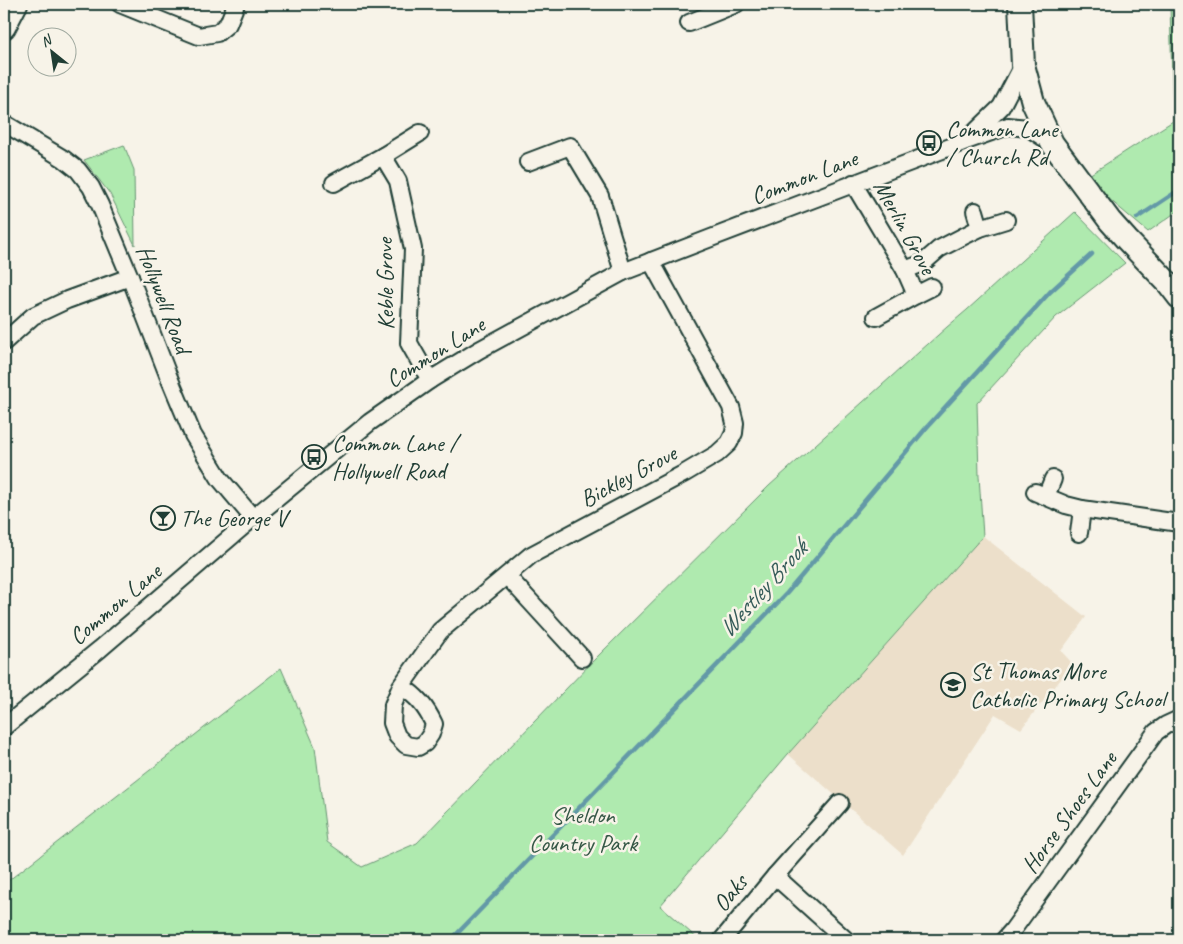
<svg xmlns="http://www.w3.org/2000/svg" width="1183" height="944" font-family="Caveat,sans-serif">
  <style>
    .built { fill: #ecdfca }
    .green { fill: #afeaaf; stroke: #679472 }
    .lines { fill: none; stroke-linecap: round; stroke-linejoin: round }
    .stream { stroke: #6399a7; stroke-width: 4.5 }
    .street-casing { stroke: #1f3d34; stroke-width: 20 }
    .secondary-casing { stroke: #1f3d34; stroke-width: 26 }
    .street { stroke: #f7f3e8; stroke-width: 16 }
    .secondary { stroke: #f7f3e8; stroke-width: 22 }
    .labels { text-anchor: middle; stroke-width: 5; stroke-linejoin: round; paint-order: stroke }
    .poi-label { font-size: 24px; fill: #1f3d34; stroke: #f7f3e8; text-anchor: start }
    .street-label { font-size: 24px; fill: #1f3d34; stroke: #f7f3e8 }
    .park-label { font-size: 24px; fill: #355746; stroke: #f7f3e8 }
    .water-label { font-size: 25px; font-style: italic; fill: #365c5a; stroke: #f7f3e8 }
  </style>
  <rect width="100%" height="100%" fill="#f7f3e8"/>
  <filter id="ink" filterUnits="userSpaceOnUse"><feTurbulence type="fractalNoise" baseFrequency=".02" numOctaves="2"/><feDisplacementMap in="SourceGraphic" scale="10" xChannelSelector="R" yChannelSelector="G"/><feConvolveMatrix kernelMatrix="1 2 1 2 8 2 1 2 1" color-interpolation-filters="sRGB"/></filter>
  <g filter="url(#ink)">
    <polygon class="built" points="983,536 1086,617 1061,651 1073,664 1021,729 995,714 903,855 788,754"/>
    <g class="green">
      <polygon points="1170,4 1179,4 1179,210 1148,232 1102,193 1089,175 1173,121"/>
      <polygon points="124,145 134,170 135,245 110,194 84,160"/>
      <polygon points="1075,212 1125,263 1056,317 977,403 979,476 983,536 788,754 660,906 699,940 69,940 68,937 4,935 4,884 281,668 315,747 327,842 362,867 417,843 593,661 769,486 947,327 967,310"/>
    </g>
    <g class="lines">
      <g class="stream">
        <polyline points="1137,218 1179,190"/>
        <polyline points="451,940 787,593 927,427 1050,292 1092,254"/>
      </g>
      <defs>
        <g id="street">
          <polyline points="120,4 199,36 217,33 228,24 236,4"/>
          <polyline points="689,23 736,4"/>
          <polyline points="4,123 64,159 78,170 91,187 100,205 130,277 168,375 193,435 220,479 253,518"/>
          <polyline points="420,133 383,156 398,181 413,249 409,343 430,380"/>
          <polyline points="969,138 1001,107 1023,65"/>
          <polyline points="528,162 570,146 600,196 623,272"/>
          <polyline points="334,183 383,156"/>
          <polyline points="853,183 905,270 916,295 876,317"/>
          <polyline points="975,211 980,228"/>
          <polyline points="905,270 923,263 939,249 964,236 980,228 1006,220"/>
          <polyline points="916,295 932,287"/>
          <polyline points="4,342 33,316 67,300 130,277"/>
          <polyline points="1035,492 1066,505 1082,509 1179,523"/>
          <polyline points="1046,496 1053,479"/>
          <polyline points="1079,533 1082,509"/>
          <polyline points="507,576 582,658"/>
          <path d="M401,686C417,696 426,707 434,724L431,734L425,743L418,747L406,745L397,736L392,723L393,705L401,686L440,631L531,555L685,473L717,454L729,443L734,433L735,423L731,407L651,261"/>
          <polyline points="4,727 100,649 253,518 370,422 430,380 479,350 623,272 711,238 966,141 1008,126 1029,128 1052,143"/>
          <polyline points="840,803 775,876 846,940"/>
          <polyline points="722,940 775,876"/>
          <polyline points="1004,940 1012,931 1156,732 1166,725 1179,719"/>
        </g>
        <g id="secondary">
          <polyline points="1020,4 1023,65 1033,102 1052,143 1110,221 1127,240 1169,284 1179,297"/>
          <polyline points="4,27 16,4"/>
        </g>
      </defs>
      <use href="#street" class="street-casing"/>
      <use href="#secondary" class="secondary-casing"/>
      <use href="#street" class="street"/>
      <use href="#secondary" class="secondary"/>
    </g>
  </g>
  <defs>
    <symbol id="bus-ring" viewBox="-11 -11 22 22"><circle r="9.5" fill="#f7f3e8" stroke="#1f3d34" stroke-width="1.5"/><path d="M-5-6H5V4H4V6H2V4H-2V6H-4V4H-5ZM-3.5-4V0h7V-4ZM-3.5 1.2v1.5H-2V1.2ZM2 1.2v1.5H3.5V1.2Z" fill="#1f3d34"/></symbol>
    <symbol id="bar-ring" viewBox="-11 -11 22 22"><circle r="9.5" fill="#f7f3e8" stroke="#1f3d34" stroke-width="1.5"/><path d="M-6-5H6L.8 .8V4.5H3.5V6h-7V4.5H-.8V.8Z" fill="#1f3d34"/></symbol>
    <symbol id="school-ring" viewBox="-11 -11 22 22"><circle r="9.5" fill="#f7f3e8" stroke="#1f3d34" stroke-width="1.5"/><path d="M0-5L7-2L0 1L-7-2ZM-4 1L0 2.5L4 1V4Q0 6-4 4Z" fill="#1f3d34"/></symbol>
  </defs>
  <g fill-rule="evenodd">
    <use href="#bus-ring" x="915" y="129" width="28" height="28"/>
    <use href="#bus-ring" x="300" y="443" width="28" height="28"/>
    <use href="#bar-ring" x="149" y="504" width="28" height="28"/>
    <use href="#school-ring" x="939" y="671" width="28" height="28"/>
  </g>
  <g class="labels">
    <g class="poi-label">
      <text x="946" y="137">Common Lane<tspan x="946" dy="28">/ Church Rd</tspan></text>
      <text x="332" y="451">Common Lane /<tspan x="332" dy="28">Hollywell Road</tspan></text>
      <text x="180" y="526">The George V</text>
      <text x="970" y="679">St Thomas More<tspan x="970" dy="28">Catholic Primary School</tspan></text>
    </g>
    <g class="street-label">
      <text transform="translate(804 177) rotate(-21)" y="8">Common Lane</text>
      <text transform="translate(905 227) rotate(61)" y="8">Merlin Grove</text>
      <text transform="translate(385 284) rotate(-91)" y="8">Keble Grove</text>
      <text transform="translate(164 299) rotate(69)" y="8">Hollywell Road</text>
      <text transform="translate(435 352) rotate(-32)" y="8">Common Lane</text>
      <text transform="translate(628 476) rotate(-28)" y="8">Bickley Grove</text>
      <text transform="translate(115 604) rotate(-40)" y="8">Common Lane</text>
      <text transform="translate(1069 812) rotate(-54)" y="8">Horse Shoes Lane</text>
      <text transform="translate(730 893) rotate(-51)" y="8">Oaks</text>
    </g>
    <g class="park-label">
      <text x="583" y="823">Sheldon<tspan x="583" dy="28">Country Park</tspan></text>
    </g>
    <g class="water-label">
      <text transform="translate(762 588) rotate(-48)" y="9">Westley Brook</text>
    </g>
  </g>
  <rect width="1183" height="944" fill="none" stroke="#f7f3e8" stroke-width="20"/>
  <rect x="10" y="10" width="1163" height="924" fill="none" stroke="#1f3d34" stroke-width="2" filter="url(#ink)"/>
  <g transform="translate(52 52) rotate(330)"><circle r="24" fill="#f7f3e8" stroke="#a1aaa0"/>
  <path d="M0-4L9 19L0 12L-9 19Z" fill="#1f3d34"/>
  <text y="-8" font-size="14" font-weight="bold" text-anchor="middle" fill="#1f3d34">N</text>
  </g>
</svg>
